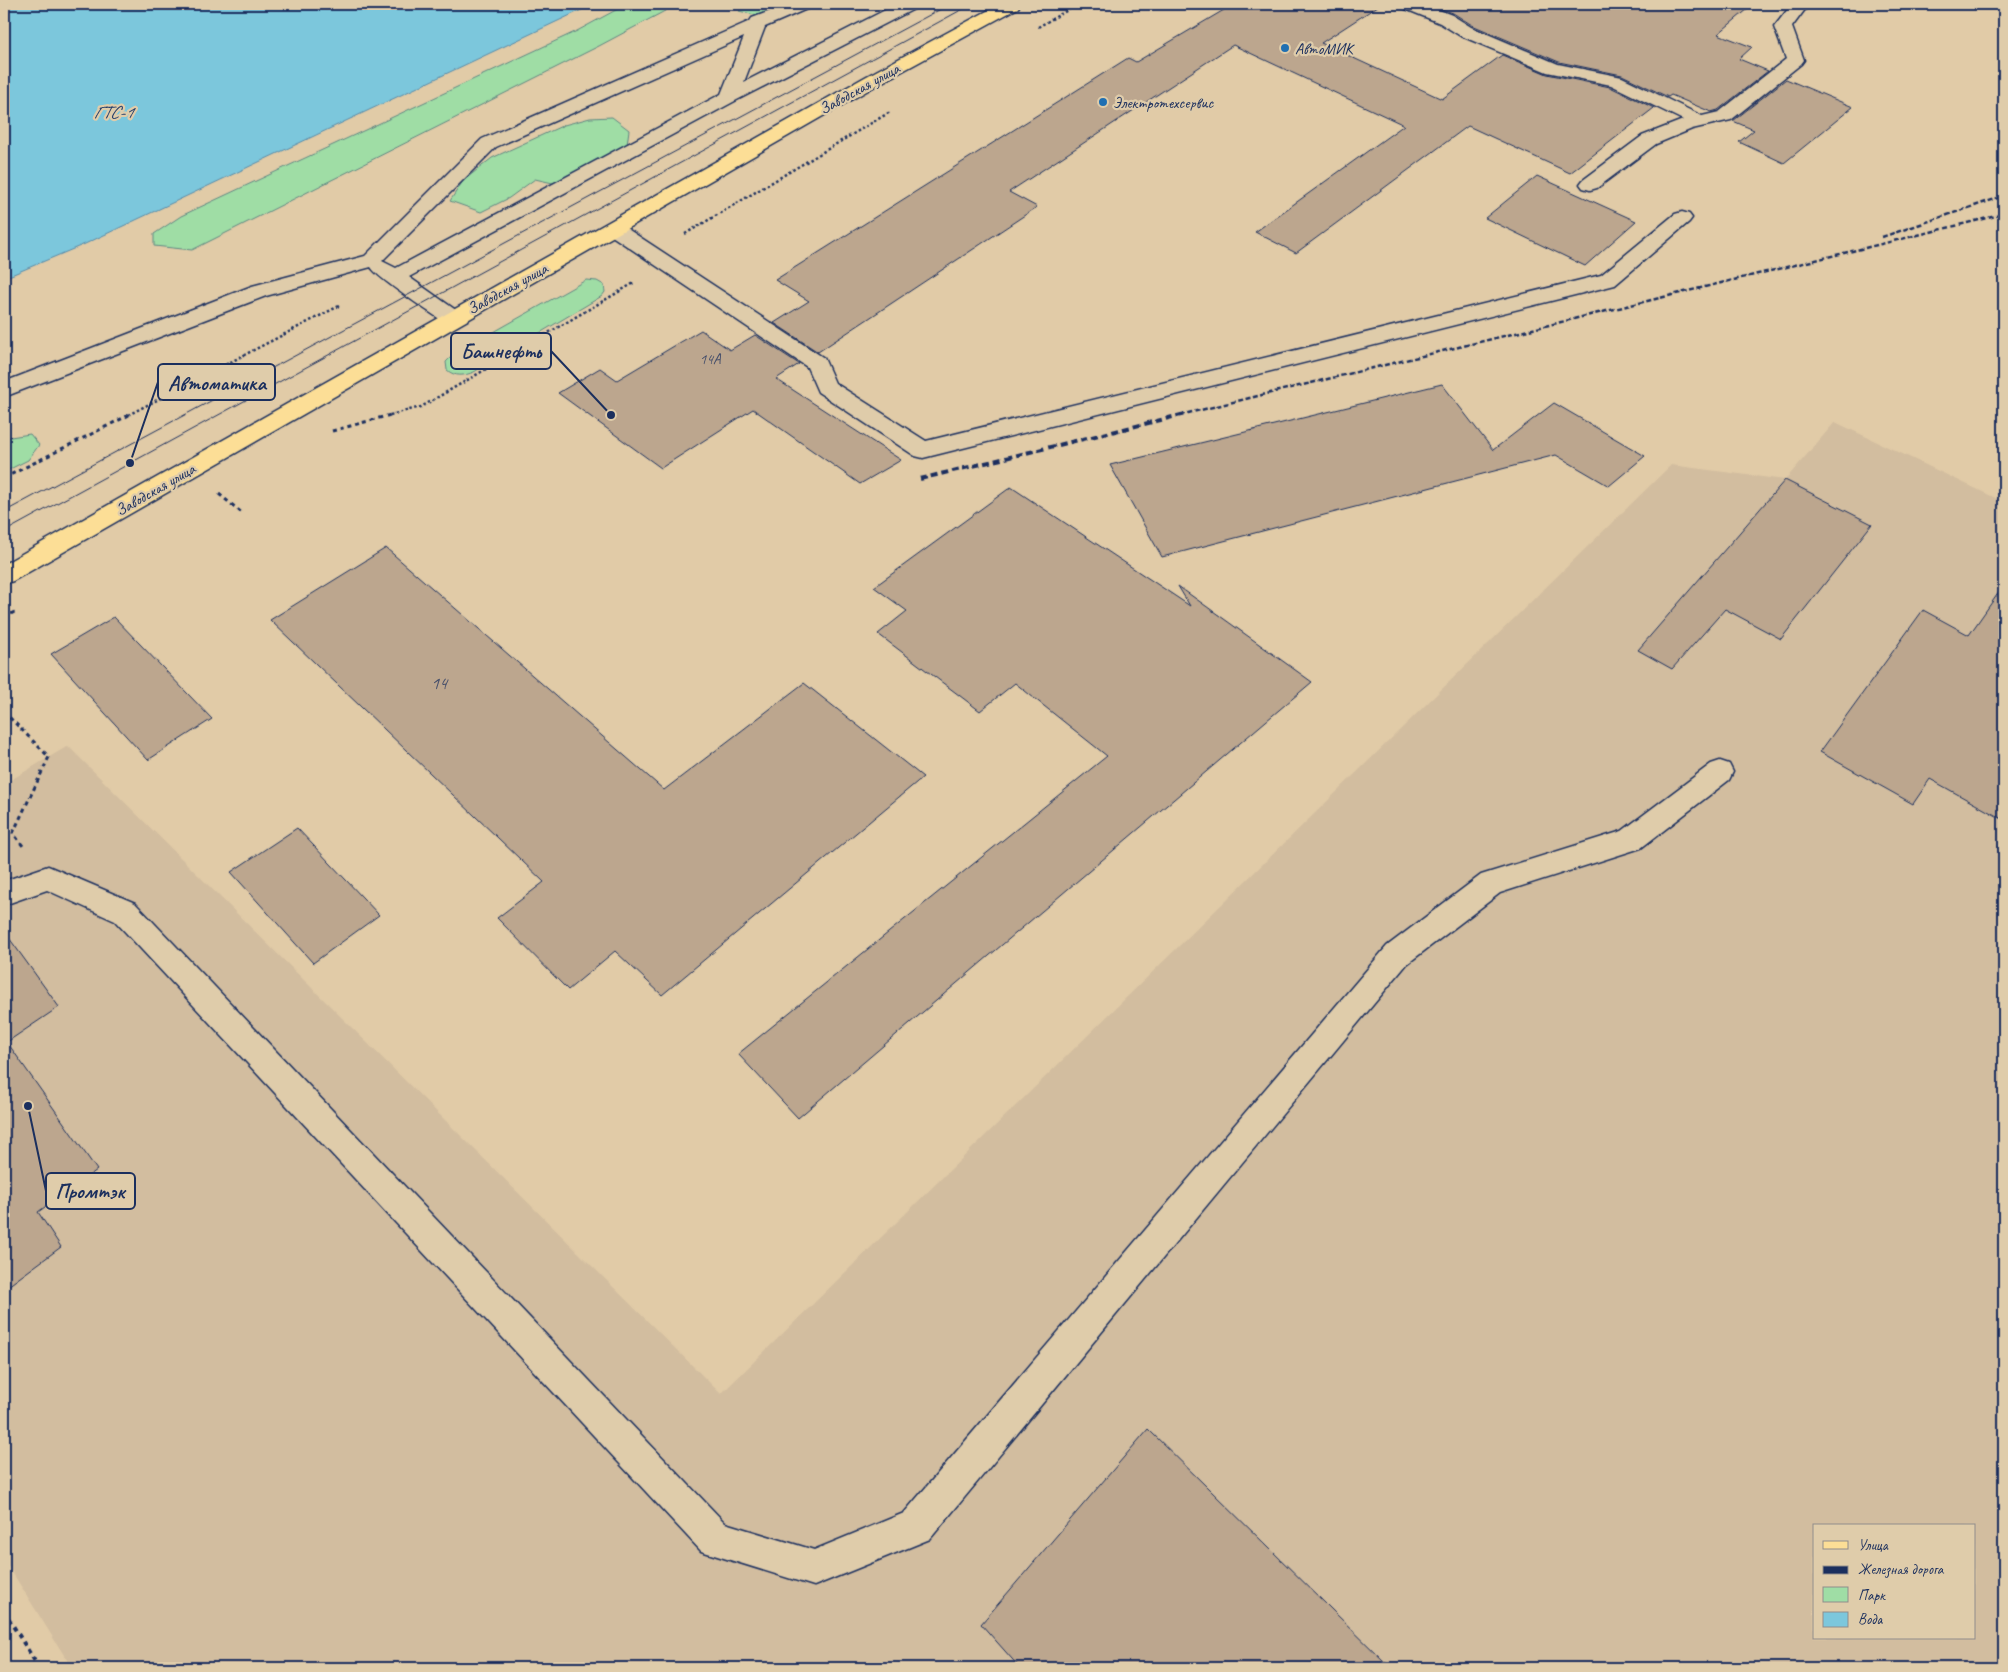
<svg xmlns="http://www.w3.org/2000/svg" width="2008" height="1672" font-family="Caveat,sans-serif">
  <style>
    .built { fill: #d2bd9f; fill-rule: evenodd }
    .green { fill: #9fdda5; stroke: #5d8682 }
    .water { fill: #7cc7dc; stroke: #558aaa }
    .building { fill: #bca68e; stroke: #1b2f5e }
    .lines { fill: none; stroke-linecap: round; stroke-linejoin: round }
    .minor-casing { stroke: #1b2f5e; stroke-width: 3 }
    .major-casing { stroke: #1b2f5e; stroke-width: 3 }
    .path-far2 { stroke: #1b2f5e; stroke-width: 2.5; stroke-dasharray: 2.5 2.5; stroke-linecap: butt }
    .path-far1 { stroke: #1b2f5e; stroke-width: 3; stroke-dasharray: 4 4; stroke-linecap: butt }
    .path { stroke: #1b2f5e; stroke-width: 4; stroke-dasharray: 4.5 4.5; stroke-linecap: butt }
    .minor { fill: #dfccaa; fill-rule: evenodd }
    .major { fill: #fcde96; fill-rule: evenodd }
    .tram { stroke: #1b2f5e; stroke-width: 1 }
    .rail-far1 { stroke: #1b2f5e; stroke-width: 2.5; stroke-dasharray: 5 2.5; stroke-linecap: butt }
    .rail { stroke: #1b2f5e; stroke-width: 4; stroke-dasharray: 7 4; stroke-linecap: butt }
    .poi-dot { fill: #1f6fb2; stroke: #dfccaa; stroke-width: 2 }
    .labels { text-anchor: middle; stroke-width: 4.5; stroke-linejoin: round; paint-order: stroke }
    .far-number-label { font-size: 15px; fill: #434d6a }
    .far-poi-label { font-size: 16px; fill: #1b2f5e; stroke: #dfccaa; text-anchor: start }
    .far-street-label { font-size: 16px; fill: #1b2f5e; stroke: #dfccaa }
    .far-water-label { font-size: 18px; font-style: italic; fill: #253e6b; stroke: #dfccaa }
    .number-label { font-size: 18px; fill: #434d6a }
    .leader { fill: none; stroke: #1b2f5e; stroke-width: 2 }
    .callout-dot { fill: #1b2f5e; stroke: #dfccaa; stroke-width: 2 }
    .callout { fill: #dfccaa; stroke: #1b2f5e; stroke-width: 2 }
    .callout-label { font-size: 21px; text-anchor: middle; font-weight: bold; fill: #1b2f5e }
  </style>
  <rect width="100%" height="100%" fill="#e1cba7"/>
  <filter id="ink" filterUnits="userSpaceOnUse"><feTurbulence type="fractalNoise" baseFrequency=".02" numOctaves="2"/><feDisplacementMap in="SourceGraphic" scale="10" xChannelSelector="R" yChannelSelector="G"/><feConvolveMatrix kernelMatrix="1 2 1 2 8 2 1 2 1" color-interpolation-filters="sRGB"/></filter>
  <g filter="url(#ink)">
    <path class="built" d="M1835,422L2004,502V1668H72L4,1559V784L68,746L721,1394L1671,465L1785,480ZM1814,1526H1974V1638H1814Z"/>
    <g class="green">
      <polygon points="627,4 678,4 599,46 192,250 154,246 154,234 181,216 577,31"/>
      <polygon points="746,4 785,4 759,16 739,11"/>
      <polygon points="612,117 629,130 627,145 557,184 535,179 509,198 481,212 450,201 463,181 492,158 564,125 590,118"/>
      <path d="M586,280L597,281L604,285L605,292L602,296L474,372C464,376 455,377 447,370L446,362L453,355Z"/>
      <polygon points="30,434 39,445 28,460 4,472 4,438"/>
    </g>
    <polygon class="water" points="4,4 594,4 85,244 4,278"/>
    <g class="building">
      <polygon points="1234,4 1381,4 1321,43 1442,99 1502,55 1547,74 1610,87 1654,108 1570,173 1468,126 1296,253 1255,232 1404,125 1233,45 1009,192 1037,207 818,352 774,323 809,301 775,280 1128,58 1136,62"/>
      <polygon points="1428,4 1754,4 1718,34 1752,47 1739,59 1768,71 1718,110 1711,112 1671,95 1668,97 1622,75 1559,62 1472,25 1453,13"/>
      <polygon points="1786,79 1853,107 1784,163 1739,142 1754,130 1733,121"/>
      <polygon points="1537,176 1636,221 1585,266 1485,218"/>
      <polygon points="701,330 730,350 755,335 799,364 776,379 901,460 860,484 753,409 661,468 558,393 600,368 617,380"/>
      <polygon points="1442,384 1493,450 1554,403 1645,456 1609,486 1556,455 1162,557 1110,465"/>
      <polygon points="1785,480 1872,524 1781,639 1725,609 1672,669 1638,650"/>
      <polygon points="1011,487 1190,606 1178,586 1312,682 798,1118 738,1054 1107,756 1015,683 980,711 878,634 907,611 874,587"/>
      <polygon points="386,548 664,790 804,683 923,777 662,995 615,951 568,990 497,918 544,882 270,620"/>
      <polygon points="2004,585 2004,820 1930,779 1913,804 1820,752 1923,610 1969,635"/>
      <polygon points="114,617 212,719 148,760 51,654"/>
      <polygon points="297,828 379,915 313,963 231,872"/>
      <polygon points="4,931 59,1007 7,1042 97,1170 38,1212 61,1247 4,1289"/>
      <polygon points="1148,1429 1391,1668 1020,1668 981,1624"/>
    </g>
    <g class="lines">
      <defs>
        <g id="minor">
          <path d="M789,4H811L809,8L765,27L744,82L897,4H918L916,8L735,101L409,277L460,313L463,318L460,323L453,325L446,323C431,313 377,278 371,267L266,296L4,397V382L252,286L365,256L482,139L750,21L752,18ZM744,37L721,94L396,268L382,261L496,147Z"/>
          <polygon points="1401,4 1423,4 1452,15 1471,27 1558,64 1622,77 1702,116 1719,112 1786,59 1774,27 1792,4 1809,4 1792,27 1804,60 1801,64 1731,120 1692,129 1656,144 1597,188 1590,190 1583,188 1580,184 1583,180 1642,136 1683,120 1611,85 1547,72 1459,35 1440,23 1403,8"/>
          <polygon points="1682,212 1689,214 1692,218 1689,222 1615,285 923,458 915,456 818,392 807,367 606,232 603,228 606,224 613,222 620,224 824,358 835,383 926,441 1601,275 1675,214"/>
          <polygon points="1720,761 1729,764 1733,772 1729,780 1641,848 1500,893 1407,964 930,1539 814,1586 701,1551 115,921 47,890 4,905 4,881 48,866 135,903 725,1523 814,1550 904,1513 1387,946 1481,875 1622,831 1711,764"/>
        </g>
        <polygon id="major" points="1000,4 1020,4 1018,8 877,85 13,581 4,584 4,564 865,77"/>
      </defs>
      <use href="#minor" class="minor-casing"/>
      <use href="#major" class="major-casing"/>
      <g class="path-far2">
        <polyline points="1038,27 1078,4"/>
        <polyline points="685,234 890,112"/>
        <polyline points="232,363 263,387"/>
        <polyline points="128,415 339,306"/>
        <polyline points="390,415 421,407 634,283"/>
      </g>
      <g class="path-far1">
        <polyline points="332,431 394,414"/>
        <polyline points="4,478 131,414"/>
        <polyline points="219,494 242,513"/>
        <polyline points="4,618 16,611"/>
        <polyline points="4,712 49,757 13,833 23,846"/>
      </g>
      <polyline class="path" points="4,1611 39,1668"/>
      <use href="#minor" class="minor"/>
      <use href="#major" class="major"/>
      <g class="tram">
        <polyline points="4,512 950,4"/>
        <polyline points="4,532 972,4"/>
      </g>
      <g class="rail-far1">
        <polyline points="1882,237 2004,196"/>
        <polyline points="1180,415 2004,214"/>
      </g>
      <polyline class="rail" points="920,479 1185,414"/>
    </g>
  </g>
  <g class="poi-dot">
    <circle cx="1285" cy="48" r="5"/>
    <circle cx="1103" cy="102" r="5"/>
  </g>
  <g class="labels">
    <g class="far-number-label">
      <text x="710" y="364">14А</text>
    </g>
    <g class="far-poi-label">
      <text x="1295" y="54">АвтоМИК</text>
      <text x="1113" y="108">Электротехсервис</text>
    </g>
    <g class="far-street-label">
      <text transform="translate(859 88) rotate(-29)" y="6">Заводская улица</text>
      <text transform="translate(507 288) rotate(-29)" y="6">Заводская улица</text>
      <text transform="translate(155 489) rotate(-30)" y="6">Заводская улица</text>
    </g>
    <g class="far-water-label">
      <text x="113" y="118">ГТС-1</text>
    </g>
    <g class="number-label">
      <text x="439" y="689">14</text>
    </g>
  </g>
  <path class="leader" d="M611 415L551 351M130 463L158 382M28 1106L46 1191"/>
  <g class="callout-dot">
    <circle cx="611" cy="415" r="5"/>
    <circle cx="130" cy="463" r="5"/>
    <circle cx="28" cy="1106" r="5"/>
  </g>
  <g class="callout">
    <rect x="451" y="333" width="100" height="36" rx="5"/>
    <rect x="158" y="364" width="117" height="36" rx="5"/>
    <rect x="46" y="1173" width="89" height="36" rx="5"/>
  </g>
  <g class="callout-label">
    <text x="501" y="358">Башнефть</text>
    <text x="217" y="390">Автоматика</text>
    <text x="90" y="1198">Промтэк</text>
  </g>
  <rect width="2008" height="1672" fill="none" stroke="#dfccaa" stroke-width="20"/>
  <rect x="10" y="10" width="1988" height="1652" fill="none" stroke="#1b2f5e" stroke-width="2" filter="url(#ink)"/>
  <rect x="1813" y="1524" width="162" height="115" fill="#dfccaa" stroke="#918d8c"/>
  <rect x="1823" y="1541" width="25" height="8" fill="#fcde96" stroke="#918d8c"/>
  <text x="1858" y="1550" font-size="15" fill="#1b2f5e">Улица</text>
  <rect x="1823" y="1566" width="25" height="8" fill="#1b2f5e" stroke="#918d8c"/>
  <text x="1858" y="1574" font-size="15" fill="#1b2f5e">Железная дорога</text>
  <rect x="1823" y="1587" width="25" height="15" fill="#9fdda5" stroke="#918d8c"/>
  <text x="1858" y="1600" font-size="15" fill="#1b2f5e">Парк</text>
  <rect x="1823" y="1612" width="25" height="15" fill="#7cc7dc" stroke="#918d8c"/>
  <text x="1858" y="1624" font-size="15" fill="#1b2f5e">Вода</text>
</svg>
